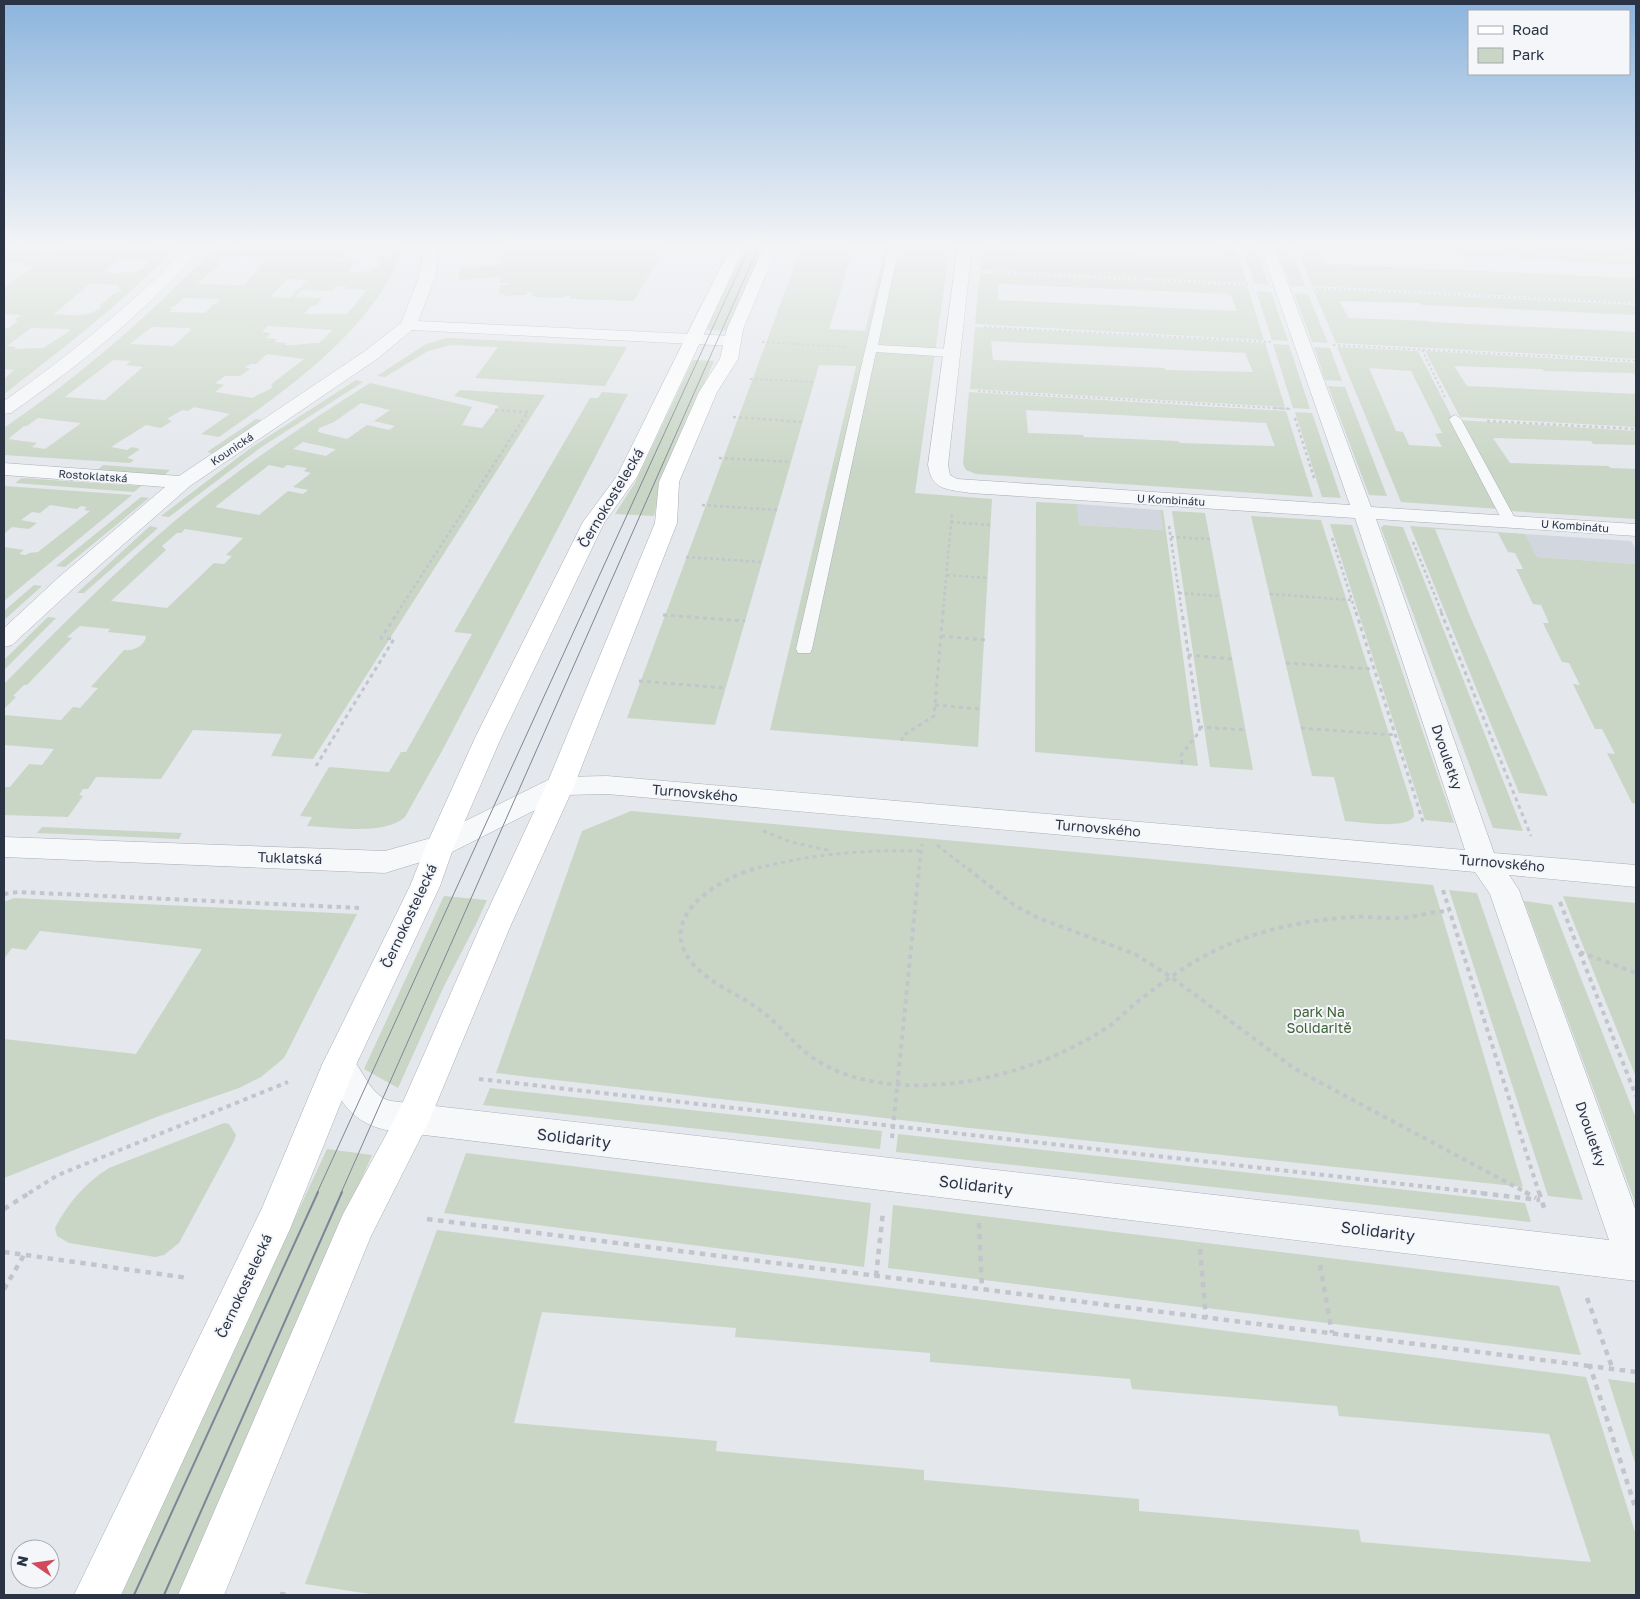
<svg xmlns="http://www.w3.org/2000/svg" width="1640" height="1599" font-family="'Golos Text',sans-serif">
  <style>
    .built { fill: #d2d6de }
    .green { fill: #c9d6c5; fill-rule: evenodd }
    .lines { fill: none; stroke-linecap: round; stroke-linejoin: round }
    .service-casing { stroke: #a9aeb7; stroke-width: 1 }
    .minor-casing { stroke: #a9aeb7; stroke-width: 1 }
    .secondary-casing { stroke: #a9aeb7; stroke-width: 1 }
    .path-far4 { stroke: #c2c5cb; stroke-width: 2; stroke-dasharray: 2.5 2.5; stroke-linecap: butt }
    .path-far3 { stroke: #c2c5cb; stroke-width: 2.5; stroke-dasharray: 3 3; stroke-linecap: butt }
    .path-far2 { stroke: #c2c5cb; stroke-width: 3; stroke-dasharray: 4 4; stroke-linecap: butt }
    .path-far1 { stroke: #c2c5cb; stroke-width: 4; stroke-dasharray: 4.5 4.5; stroke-linecap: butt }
    .path { stroke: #c2c5cb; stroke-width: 4.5; stroke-dasharray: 5.5 5.5; stroke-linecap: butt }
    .service { fill: #f7f8fa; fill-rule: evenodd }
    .minor { fill: #f7f8fa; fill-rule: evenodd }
    .secondary { fill: #fff; fill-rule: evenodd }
    .tram-far1 { stroke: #7d8696; stroke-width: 1 }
    .tram { stroke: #7d8696; stroke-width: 2 }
    .labels { text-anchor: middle; stroke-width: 4; stroke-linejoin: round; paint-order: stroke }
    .far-street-label { font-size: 11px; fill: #2b3445; stroke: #f4f6f9 }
    .street-label { font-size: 14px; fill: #2b3445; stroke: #f4f6f9 }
    .park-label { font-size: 14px; fill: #3f6138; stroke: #f4f6f9 }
    .near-street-label { font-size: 16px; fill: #2b3445; stroke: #f4f6f9 }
  </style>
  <rect width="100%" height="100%" fill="#e4e7ec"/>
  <g class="built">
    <polygon points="1077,504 1160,510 1163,530 1078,525"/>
    <polygon points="1525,534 1631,541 1636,550 1636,564 1537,557"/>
  </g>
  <g class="green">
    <path d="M15,246L30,247L28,249L42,250L40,252H53L62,246H126L138,248L177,246C124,302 65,347 4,394V379L14,370L4,369V328H9L18,321L14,320L21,315L4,314V288L35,266L21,265L24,262H4V254ZM117,260H149C146,264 146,266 142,269C135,274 125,270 117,274L105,272ZM90,284L119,285L117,287L122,290L113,294L99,306L101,307C90,318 69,315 54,314ZM31,328L69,329L70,331L43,348L14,349L16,347L7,346Z"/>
    <path d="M216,246H232L231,248L256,246H404C378,326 286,391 219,437L201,434L230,414L194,407L188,411L182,410L167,419L172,421L161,428L146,425L111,447L127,450L132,447L140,449L127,458L134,460L130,463L4,455V428C81,375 152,314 216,246ZM352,249H390L386,256H378L376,261H382L378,268H373L371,271L348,272L355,261H335L336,259L356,258L348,257ZM245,256L268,257L244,285L197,284L220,264H217L223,257ZM288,279L307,280L290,298L270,297ZM336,286L347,287L345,289L367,290L347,314H304L311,306H316L322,298L295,297L302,290L332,291ZM184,298L219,299L217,301L220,302L213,305L205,313L169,312L172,309L168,308L175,306ZM268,326L333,330L319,343C306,343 296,346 285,345L287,343L274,342L277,339L266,338L271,333L262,332ZM152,327L189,328L191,330L173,346L130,344ZM267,354L304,359L273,383L271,385L273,387C268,391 260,393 253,398L215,392L224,385L215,383L225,376H240L250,369L245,367L251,364H256ZM113,360L131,361L126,365L143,367L105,400L65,397ZM38,418L80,423V424L45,449L32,447L37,443L8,439L24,426H27Z"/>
    <polygon points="507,246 666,246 634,301 570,299 571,296 565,296 564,298 536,297 532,296 533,293 527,292 526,295 504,296 506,294 499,294 500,285 507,285 508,283 500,283 500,277 459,280 460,267 469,268 501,265 501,251 507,251"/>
    <polygon points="745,246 764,246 727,331 706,330"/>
    <polygon points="802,246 854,246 829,329 865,331 886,246 950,246 915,493 992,499 978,747 770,730 856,366 819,365 715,725 627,718"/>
    <polygon points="982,246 999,246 1000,249 1220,258 1216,246 1235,246 1247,283 980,270"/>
    <polygon points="1242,246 1255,246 1269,285 1254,284"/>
    <polygon points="1276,246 1290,246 1305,286 1291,286"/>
    <polygon points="1296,246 1441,246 1636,255 1636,265 1392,252 1318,250 1326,264 1634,278 1636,280 1636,302 1312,286"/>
    <polygon points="1483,246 1636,246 1636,253"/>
    <path d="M980,273L1247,286L1264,340L975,324ZM998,284L1230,294L1237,311L998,300Z"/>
    <polygon points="1313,289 1636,305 1636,315 1422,305 1420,303 1339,301 1349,318 1430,321 1431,322 1636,332 1636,359 1336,343"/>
    <polygon points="1256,291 1271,292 1288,341 1272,340"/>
    <polygon points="1294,293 1308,294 1328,343 1312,342"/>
    <path d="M975,327L1265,343L1285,407L970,389ZM991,341L1245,353L1253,372L1166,370L1164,368L993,360Z"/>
    <polygon points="446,338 451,338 627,347 605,386 475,378 498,347 451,345 428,351 385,377 377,376 426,344"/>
    <polygon points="1273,344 1289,345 1310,409 1293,408"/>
    <polygon points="1314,347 1330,348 1342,381 1325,380"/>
    <path d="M1337,347L1418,351L1499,509L1401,502ZM1369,368L1411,371L1442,433L1435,434L1442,447L1409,445L1403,432L1396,431Z"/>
    <polygon points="1425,351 1636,363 1636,375 1632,373 1544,371 1542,369 1454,366 1467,386 1636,394 1636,427 1460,417"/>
    <polygon points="693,360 714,361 661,484 654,516 615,514 635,483"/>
    <polygon points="356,380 363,382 260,448 169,517 161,516 252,447"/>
    <path d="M370,383L472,407L462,425L482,428L499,406L454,396L460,390L545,395L313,759L271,756L282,734L193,730L161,779L96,777L88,789H83L79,795L83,796L68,817L4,815V787H10L29,764L42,765L54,749L4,745V715L61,720L73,707L80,708L98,688L91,687L124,650C134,651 145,646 146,636L108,632L110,629L80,626L67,637L72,638L27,685H24L13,696L16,697L4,709V684C60,627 116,570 177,519C238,469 303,425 370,383ZM361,403L390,410L374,421L395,426L389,430L367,425L347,439L318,432L319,428L334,422ZM303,442L335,449H336L326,456L293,449ZM269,465L283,468L287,465L307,468L304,471L311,473L293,487L308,490L303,494L288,491L259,515L215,507ZM185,529L243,538L226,555L232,556L224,564L214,563L167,608L111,601L166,550L162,546L177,533H181Z"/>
    <polygon points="1328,386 1345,387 1387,496 1369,495"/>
    <path d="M602,392L628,394L442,751L405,817C383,836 335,827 307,826L312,817L300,816L329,767L389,772L401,752H406L472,634L454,632L590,398H598Z"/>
    <path d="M969,392L1286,411L1313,497L976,474L966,470L963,464ZM1026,410L1266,423L1275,446L1180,443L1178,441L1084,437L1083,435L1028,433Z"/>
    <polygon points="1295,412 1312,413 1341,498 1322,497"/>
    <polygon points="256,419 262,420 213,454 207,452"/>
    <polygon points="1458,420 1636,431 1636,445 1593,444 1591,441 1493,438 1510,463 1608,466 1611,468 1636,469 1636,519 1510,511"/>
    <polygon points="103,465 170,470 163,476 97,471"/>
    <polygon points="22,478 141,486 134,492 15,483"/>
    <polygon points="4,486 132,495 4,601 4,547 24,550 19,554 26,555 29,553 38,552 90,511 84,510 87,507 81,506 77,509 50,505 40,513 32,512 21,520 37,523 29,529 12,527 4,534"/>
    <polygon points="141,497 149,498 65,567 56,566"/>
    <polygon points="1036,502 1077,504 1079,525 1163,530 1160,510 1163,510 1198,766 1035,752"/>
    <polygon points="1172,511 1205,513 1253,770 1210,767"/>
    <path d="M1251,516L1321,520L1413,809L1414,816C1407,830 1360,822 1345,821L1334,777L1312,776Z"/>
    <polygon points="1330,524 1352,525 1454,823 1425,820"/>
    <polygon points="1384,525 1403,527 1523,831 1493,828 1381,528"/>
    <polygon points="150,526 158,528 84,593 77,593"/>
    <polygon points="1410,526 1525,534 1537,557 1636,564 1636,804 1632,803 1607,753 1615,754 1602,729 1595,729 1573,684 1580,685 1569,663 1562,662 1543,623 1549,623 1541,605 1533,604 1516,569 1523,569 1515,553 1508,552 1498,533 1435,529 1470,616 1548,796 1519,793"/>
    <polygon points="34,585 42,586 4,620 4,611"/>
    <polygon points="48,617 56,618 4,670 4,660"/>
    <polygon points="631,811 1433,885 1523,1187 970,1128 496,1073 582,831"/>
    <polygon points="42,827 182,833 179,839 37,833"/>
    <polygon points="1449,890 1477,893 1583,1200 1548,1196"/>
    <polygon points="444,896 487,900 475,926 444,986 398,1088 364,1069"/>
    <polygon points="1563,896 1636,903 1636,1077"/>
    <polygon points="14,898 357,914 284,1058 261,1077 239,1088 159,1116 4,1178 4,1039 136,1054 202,949 40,931 26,950 12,948 4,959 4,902"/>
    <polygon points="1524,901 1552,905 1636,1118 1636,1205"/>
    <polygon points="490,1088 882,1131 880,1149 483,1105"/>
    <path d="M224,1123L229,1124L236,1135L234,1141L179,1243L164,1255L155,1257L69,1243L57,1236L55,1228C68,1203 85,1183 109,1168Z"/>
    <polygon points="898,1134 1525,1203 1531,1222 896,1152"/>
    <polygon points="327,1149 372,1155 180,1595 120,1595"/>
    <polygon points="466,1153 871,1203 864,1267 444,1213"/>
    <polygon points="893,1205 1559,1286 1581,1355 888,1268"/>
    <path d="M437,1230L1586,1377L1636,1535V1595H376L305,1584ZM542,1312L736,1328L735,1337L930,1353V1362L1130,1379L1132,1389L1337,1406L1339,1416L1549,1434L1591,1562L1361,1542L1359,1530L1139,1511V1499L924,1480V1470L716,1451L717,1441L514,1423Z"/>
    <polygon points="1608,1379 1636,1383 1636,1466"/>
  </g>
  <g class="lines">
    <defs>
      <g id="service">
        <polygon points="893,248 898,251 878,345 952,349 958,353 952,357 876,352 812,649 810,653 798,653 796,649 888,251"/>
        <polygon points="1455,415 1461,419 1517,522 1515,525 1505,525 1503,522 1449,419"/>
      </g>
      <g id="minor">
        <path d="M188,246H203C192,261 177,275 164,288C117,335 65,375 11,413L4,414V401C70,355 132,305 188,246Z"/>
        <polygon points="425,246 439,246 435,278 418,321 733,336 739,337 741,341 739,345 733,346 412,330 377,359 190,486 75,587 12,645 4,647 4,628 59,577 165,487 4,475 4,463 179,476 365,351 401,323 419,278"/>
        <path d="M958,246H972L948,465L950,475L957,479L1350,505L1260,246H1274L1371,507L1636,524V536L1376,519L1494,853L1636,865V887L1509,875L1519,890L1636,1211V1281L391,1131C350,1124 339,1099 322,1065L327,1055C330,1054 335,1051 338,1051C359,1050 365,1096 391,1101L1609,1240L1490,894L1475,872L607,794L565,795L450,853L385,873L4,857V837L385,851L431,838L550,779L560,777L607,776L1465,850L1355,518L970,493C947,489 932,491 928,465Z"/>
      </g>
      <g id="secondary">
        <polygon points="731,246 745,246 637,477 604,523 501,738 454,846 440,886 356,1065 290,1229 121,1595 74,1595 262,1208 322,1065 410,886 426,846 475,738 583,522 617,476"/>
        <polygon points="764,246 778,246 743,329 738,359 717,392 679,482 677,523 574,786 510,927 430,1119 371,1236 224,1595 178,1595 343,1214 399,1111 480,927 546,786 655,523 659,482 699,392 720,359 727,329"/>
      </g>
    </defs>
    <use href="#service" class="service-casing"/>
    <use href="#minor" class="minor-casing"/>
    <use href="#secondary" class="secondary-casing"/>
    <g class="path-far4">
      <polyline points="1456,246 1636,254"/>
      <polyline points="4,250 10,246"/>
      <polyline points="991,272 1252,285"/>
      <polyline points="1311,288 1636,303"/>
      <polyline points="984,327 1272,342"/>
      <polyline points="762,342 846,347"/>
      <polyline points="1333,345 1636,361"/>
      <polyline points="1422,350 1445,397"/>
      <polyline points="750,379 814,382"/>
      <polyline points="978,391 1292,409"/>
    </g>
    <g class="path-far3">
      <polyline points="1274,408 1292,409"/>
      <polyline points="733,417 802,422"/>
      <polyline points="1295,418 1315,481"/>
      <polyline points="1487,421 1636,429"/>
      <polyline points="719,458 791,462"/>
      <polyline points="702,505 777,510"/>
      <polyline points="951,522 990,525"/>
      <polyline points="1169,526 1182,613"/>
      <polyline points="1171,537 1210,539"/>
      <polyline points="1332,538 1356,613"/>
      <polyline points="1413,542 1442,613"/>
      <polyline points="686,557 762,562"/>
      <polyline points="947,575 988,578"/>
      <polyline points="1179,593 1220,596"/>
      <polyline points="1270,594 1351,600"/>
      <polyline points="397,613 528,412 495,410"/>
      <polyline points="943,613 952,512"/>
    </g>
    <g class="path-far2">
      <polyline points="1356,612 1424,825"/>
      <polyline points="1441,612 1531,836"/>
      <polyline points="663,615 745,621"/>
      <polyline points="941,636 985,640"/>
      <polyline points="1188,655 1232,659"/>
      <polyline points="1286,663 1373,669"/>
      <polyline points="639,681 725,688"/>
      <polyline points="935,705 980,709"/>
      <polyline points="1199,727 1245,730"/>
      <polyline points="1301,728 1395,735"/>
      <polyline points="902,741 902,736 934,716 943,612"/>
      <polyline points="1182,764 1181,755 1200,731 1182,612"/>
      <polyline points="316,766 394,639 381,638 398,612"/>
      <polyline points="763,831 791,842 827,850 830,854"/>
      <polyline points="937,845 969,870"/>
      <path d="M750,870C806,855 863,849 921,851"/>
      <polyline points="919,870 922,844"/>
    </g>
    <g class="path-far1">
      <path d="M754,869C716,880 654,919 693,964C709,983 737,993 757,1008C775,1020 788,1037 804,1051C837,1079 886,1087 928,1085C990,1083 1056,1061 1108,1027C1118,1020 1127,1010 1137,1002C1159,985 1182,968 1206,955C1250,932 1303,920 1352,917C1368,916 1384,919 1401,918C1417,917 1433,911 1449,911"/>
      <polyline points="968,869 1014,905 1038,918 1135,954 1171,977 1295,1069 1527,1193"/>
      <polyline points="1443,890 1539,1193"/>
      <polyline points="4,894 18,892 361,908"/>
      <polyline points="1560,902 1636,1096"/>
      <polyline points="1580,952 1636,973"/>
      <polyline points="479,1079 1482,1193"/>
      <polyline points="892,1138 919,869"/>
      <polyline points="29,1193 58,1175 288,1082"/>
    </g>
    <g class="path">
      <polyline points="1471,1192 1540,1200"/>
      <polyline points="1525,1192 1536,1198"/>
      <polyline points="1539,1192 1545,1211"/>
      <polyline points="4,1209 31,1192"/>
      <polyline points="427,1219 1590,1366"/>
      <polyline points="979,1223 982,1289"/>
      <polyline points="1200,1249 1206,1318"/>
      <polyline points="4,1252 188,1278"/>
      <polyline points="1320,1265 1332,1333"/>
      <polyline points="876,1276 883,1212"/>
      <polyline points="4,1289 24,1255"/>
      <polyline points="1587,1298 1613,1370"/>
      <polyline points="1636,1372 1590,1366 1636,1510"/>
      <polyline points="280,1594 291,1595"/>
    </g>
    <use href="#service" class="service"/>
    <use href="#minor" class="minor"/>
    <use href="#secondary" class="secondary"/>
    <g class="tram-far1">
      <polyline points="317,1193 750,246"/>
      <polyline points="341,1193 759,246"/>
    </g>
    <g class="tram">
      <polyline points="134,1595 318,1192"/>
      <polyline points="164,1595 342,1192"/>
    </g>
  </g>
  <linearGradient id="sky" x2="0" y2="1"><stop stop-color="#8bb4dd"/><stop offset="0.52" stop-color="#f3f4f6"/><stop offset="1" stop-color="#f3f4f6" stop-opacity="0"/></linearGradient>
  <rect width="1640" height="470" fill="url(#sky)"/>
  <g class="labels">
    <g class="far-street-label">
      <text transform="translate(232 449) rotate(-34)" y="4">Kounická</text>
      <text transform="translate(93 476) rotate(4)" y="4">Rostoklatská</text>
      <text transform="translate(1171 500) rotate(3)" y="4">U Kombinátu</text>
      <text transform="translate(1575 526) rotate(4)" y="4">U Kombinátu</text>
    </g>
    <g class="street-label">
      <text transform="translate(611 498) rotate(-59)" y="5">Černokostelecká</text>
      <text transform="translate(1447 757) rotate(71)" y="5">Dvouletky</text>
      <text transform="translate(695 793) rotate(5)" y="5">Turnovského</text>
      <text transform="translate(1098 828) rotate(5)" y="5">Turnovského</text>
      <text transform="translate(290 858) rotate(2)" y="5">Tuklatská</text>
      <text transform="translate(1502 863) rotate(5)" y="5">Turnovského</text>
      <text transform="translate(409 916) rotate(-65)" y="5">Černokostelecká</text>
      <text transform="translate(1591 1134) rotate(71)" y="5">Dvouletky</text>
      <text transform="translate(244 1286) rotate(-65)" y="5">Černokostelecká</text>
    </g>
    <g class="park-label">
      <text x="1319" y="1017">park Na<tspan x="1319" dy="16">Solidaritě</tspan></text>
    </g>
    <g class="near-street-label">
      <text transform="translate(574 1138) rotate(7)" y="6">Solidarity</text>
      <text transform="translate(976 1185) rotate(7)" y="6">Solidarity</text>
      <text transform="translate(1378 1231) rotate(7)" y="6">Solidarity</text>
    </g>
  </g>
  <rect width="1640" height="1599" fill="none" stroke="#2b3445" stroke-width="10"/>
  <rect x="1468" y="10" width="162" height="65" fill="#f4f6f9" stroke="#a4a8b1"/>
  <rect x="1478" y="26" width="25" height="8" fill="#ffffff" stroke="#a4a8b1"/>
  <text x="1512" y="35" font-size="15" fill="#2b3445">Road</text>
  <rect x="1478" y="48" width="25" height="15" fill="#c9d6c5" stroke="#a4a8b1"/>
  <text x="1512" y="60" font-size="15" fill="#2b3445">Park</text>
  <g transform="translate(35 1564) rotate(283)"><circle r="24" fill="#f4f6f9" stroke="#a4a8b1"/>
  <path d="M0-4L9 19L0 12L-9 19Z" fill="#d1495b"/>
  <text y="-8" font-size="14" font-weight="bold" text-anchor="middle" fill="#2b3445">N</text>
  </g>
</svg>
